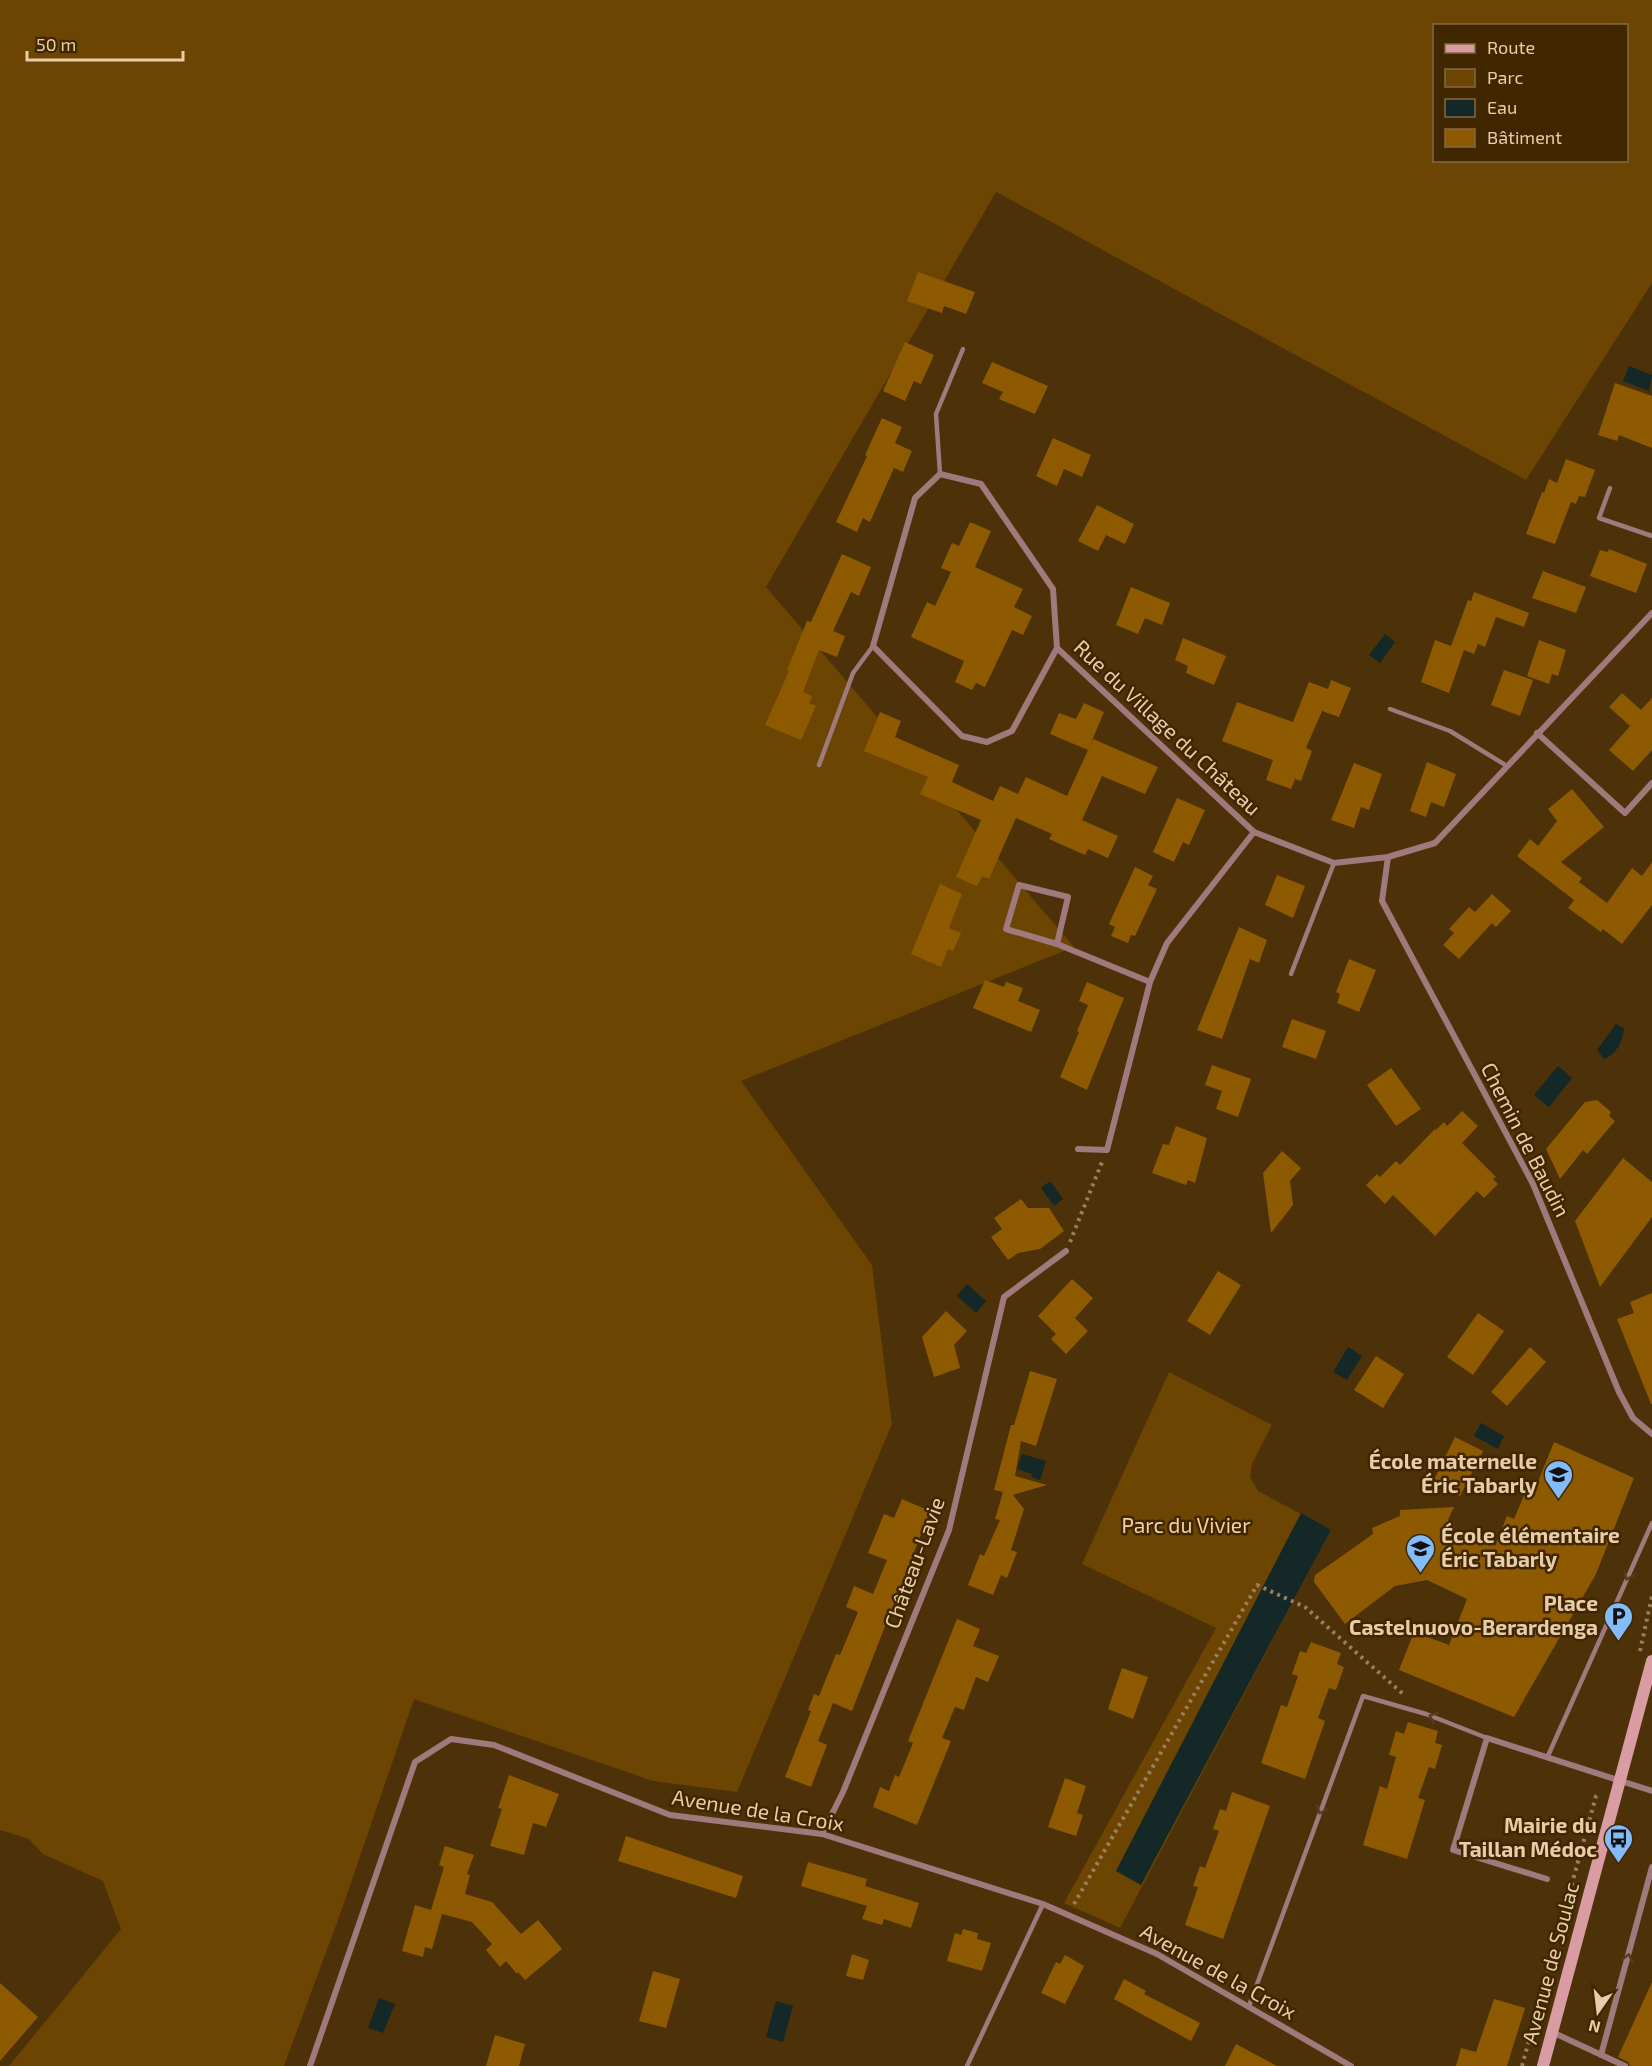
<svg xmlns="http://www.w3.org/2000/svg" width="1652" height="2066" font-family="'Exo 2',sans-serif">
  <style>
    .green { fill: #6c4503; fill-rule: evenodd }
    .water { fill: #132827 }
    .building { fill: #8d5a01 }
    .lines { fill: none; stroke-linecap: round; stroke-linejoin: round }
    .path { stroke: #9a7f5a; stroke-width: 4; stroke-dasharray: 3 4.5; stroke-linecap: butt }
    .service { stroke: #a0797d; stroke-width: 4.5 }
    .minor { stroke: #a0797d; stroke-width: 6 }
    .secondary { stroke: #da9ca3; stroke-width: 12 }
    .oneway { stroke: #593c1f }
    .labels { text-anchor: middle; stroke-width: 5; stroke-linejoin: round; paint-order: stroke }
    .street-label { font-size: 21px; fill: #e9cdab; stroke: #412700 }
    .poi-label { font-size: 21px; font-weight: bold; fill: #e9cdab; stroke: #412700; text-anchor: end }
    .park-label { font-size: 21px; fill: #f3d0a6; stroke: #412700 }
  </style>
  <rect width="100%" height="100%" fill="#4c3109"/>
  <g class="green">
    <path d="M0,0H1652V283L1526,480L996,192L766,587L1074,947L741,1081L872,1265L892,1424L737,1792L653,1781L414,1699L342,1909L284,2066H9L121,1929L103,1881L43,1854L29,1839L0,1830ZM1434,26H1626V160H1434Z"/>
    <polygon points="1169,1372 1272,1425 1252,1464 1250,1477 1258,1491 1331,1530 1120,1928 1064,1903 1216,1628 1082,1564"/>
  </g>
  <g class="water">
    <polygon points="1629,366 1652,375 1649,391 1623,381"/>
    <polygon points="1385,634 1395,642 1380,663 1369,655"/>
    <path d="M1616,1024L1624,1028C1623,1041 1616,1055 1604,1059L1597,1050Z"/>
    <polygon points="1558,1066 1572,1078 1549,1107 1534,1095"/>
    <polygon points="1049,1182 1051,1182 1063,1199 1054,1206 1041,1188"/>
    <polygon points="967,1284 986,1301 976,1313 957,1296"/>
    <polygon points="1348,1347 1362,1356 1347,1380 1333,1372"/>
    <polygon points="1481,1423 1504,1436 1498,1449 1474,1436"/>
    <polygon points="1022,1454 1046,1461 1040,1480 1031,1477 1032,1474 1017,1469"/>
    <polygon points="1301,1513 1331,1530 1141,1885 1116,1871"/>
    <polygon points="379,1998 395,2004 383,2033 368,2028"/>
    <polygon points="776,2001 793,2006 783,2042 766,2037"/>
  </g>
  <g class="building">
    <polygon points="918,272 975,292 966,314 944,306 942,313 907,301"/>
    <polygon points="905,342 934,355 921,384 914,381 905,401 883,391"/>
    <polygon points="992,362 1048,386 1035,414 999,399 1003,392 982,383"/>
    <polygon points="1615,383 1652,396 1652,448 1619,435 1617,441 1598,435"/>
    <polygon points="882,418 902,427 895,443 912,451 903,472 894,468 870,522 863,518 857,532 836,522 867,456 865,455"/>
    <polygon points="1053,438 1091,455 1082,477 1064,469 1057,486 1036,476"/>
    <polygon points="1566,459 1595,470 1585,497 1579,496 1576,504 1571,502 1555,544 1526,534 1542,492 1544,493 1549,479 1557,483"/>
    <polygon points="1097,505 1134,524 1125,544 1106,535 1098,551 1078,541"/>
    <polygon points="970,522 991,531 975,567 1023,589 1014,607 1032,616 1023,635 1012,630 985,687 976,683 972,690 955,682 964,661 911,637 927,602 935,606 951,572 941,568 952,543 959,546"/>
    <polygon points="1609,549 1647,564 1636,593 1590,576 1600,550 1608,552"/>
    <polygon points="842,554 871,567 859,596 851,592 833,631 845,636 837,657 819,650 803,692 812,696 809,703 816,706 801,740 765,725 789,671 787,670 807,621 811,622"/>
    <polygon points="1543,571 1586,587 1576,613 1532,598"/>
    <polygon points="1131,587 1170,603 1162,625 1145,618 1138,634 1116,625"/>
    <polygon points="1474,592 1529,613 1524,627 1496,617 1485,647 1478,644 1474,654 1464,650 1449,693 1421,682 1435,640 1451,646 1468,600 1471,601"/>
    <polygon points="1183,638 1226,656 1214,685 1186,673 1188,666 1175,660"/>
    <polygon points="1539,640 1566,650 1558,676 1552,674 1549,684 1527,676"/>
    <polygon points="1504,670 1533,680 1520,716 1491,705"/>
    <polygon points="1331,680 1351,688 1339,717 1322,711 1306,748 1312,751 1301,781 1295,779 1291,789 1266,780 1273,760 1222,741 1237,702 1293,722 1309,682 1328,689"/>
    <polygon points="1622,693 1641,710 1652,698 1652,750 1633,771 1609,750 1630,726 1609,707"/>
    <polygon points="1084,703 1104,712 1088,750 1050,734 1059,713 1076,719"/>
    <polygon points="880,712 901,721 895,737 959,765 952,782 993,801 1000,786 1018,794 1026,777 1067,796 1093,739 1158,767 1145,794 1102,776 1082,820 1118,836 1108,858 1088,849 1085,855 1049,839 1052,834 1016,818 989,879 982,876 977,886 956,877 981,820 920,794 928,777 864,751"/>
    <polygon points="1427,762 1456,774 1444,807 1431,802 1426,817 1410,811"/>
    <polygon points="1354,763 1382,774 1369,810 1361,807 1354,828 1331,820"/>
    <polygon points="1572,789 1604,827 1561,862 1582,878 1579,882 1607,903 1632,868 1642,876 1652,862 1652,905 1622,944 1603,929 1601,932 1568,908 1574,900 1517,856 1530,839 1538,846 1557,821 1548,809"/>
    <polygon points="1177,798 1205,810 1189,845 1183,842 1174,862 1153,852"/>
    <polygon points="1135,867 1153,876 1148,885 1157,889 1135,936 1131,935 1128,943 1111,936 1115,927 1109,924"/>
    <polygon points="1277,875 1305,886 1293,918 1265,905"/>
    <polygon points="940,884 962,894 949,928 961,933 953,951 948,949 941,967 911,954"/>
    <polygon points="1492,894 1511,911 1496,927 1492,923 1459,959 1443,945 1454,933 1449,929 1469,907 1475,912"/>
    <polygon points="1239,927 1267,940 1259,963 1250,959 1222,1039 1197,1030"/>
    <polygon points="1349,959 1376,970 1359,1012 1337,1003 1340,994 1336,992"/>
    <polygon points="985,980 1004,987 1006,982 1023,988 1018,1001 1040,1010 1031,1032 973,1008"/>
    <polygon points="1087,982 1124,998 1087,1090 1060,1077 1079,1032 1077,1031 1088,1005 1079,1001"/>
    <polygon points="1292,1019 1326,1031 1316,1059 1282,1047"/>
    <polygon points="1212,1065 1251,1079 1238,1117 1216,1109 1222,1091 1205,1085"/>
    <polygon points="1391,1068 1421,1109 1396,1126 1367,1085"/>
    <polygon points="1597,1100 1611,1112 1609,1116 1615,1121 1587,1154 1583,1150 1560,1179 1546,1149 1585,1102"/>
    <polygon points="1462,1111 1478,1126 1462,1143 1496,1177 1493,1179 1498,1184 1484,1198 1477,1191 1435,1236 1393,1195 1385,1204 1366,1185 1377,1174 1380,1177 1396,1161 1400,1165 1435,1129 1436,1130 1444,1122 1447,1126"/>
    <polygon points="1176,1126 1207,1138 1195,1183 1188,1180 1186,1185 1152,1173 1163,1144 1169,1145"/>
    <polygon points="1282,1151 1301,1168 1290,1181 1293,1205 1271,1233 1263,1173"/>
    <polygon points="1623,1158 1652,1182 1652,1217 1600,1287 1575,1221"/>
    <polygon points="1021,1199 1028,1208 1049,1208 1064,1231 1040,1249 1018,1253 1008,1260 991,1237 1002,1229 994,1218"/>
    <polygon points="1218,1271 1241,1285 1210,1335 1187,1321"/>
    <polygon points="1072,1279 1093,1298 1075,1318 1088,1331 1066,1354 1051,1339 1056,1334 1038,1316"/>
    <polygon points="1652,1293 1652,1404 1651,1404 1617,1319 1634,1313 1630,1302"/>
    <polygon points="946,1311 967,1331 954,1345 960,1368 934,1377 922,1337"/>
    <polygon points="1478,1313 1504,1331 1473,1375 1447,1357"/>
    <polygon points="1530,1347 1546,1362 1507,1406 1491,1392"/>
    <polygon points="1376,1356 1404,1374 1383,1408 1354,1390"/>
    <polygon points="1030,1371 1057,1379 1036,1446 1021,1441 1015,1476 1047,1485 1013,1495 1024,1509 1011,1550 1017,1552 1007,1578 1001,1575 993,1595 968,1585 980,1554 984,1556 1000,1520 995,1519 1003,1492 994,1490 1011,1425 1014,1425"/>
    <polygon points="1455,1437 1483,1451 1460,1496 1433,1482"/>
    <polygon points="1554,1442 1634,1478 1596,1574 1514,1717 1399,1670 1414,1632 1449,1645 1467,1599 1427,1580 1395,1586 1345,1624 1314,1582 1315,1575 1373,1534 1372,1528 1400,1516 1400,1510 1454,1507 1448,1520 1454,1523 1455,1530 1495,1546 1507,1516 1514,1519 1530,1481 1537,1484"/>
    <polygon points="902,1499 930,1511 852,1711 833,1703 818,1741 827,1745 811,1787 785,1777 811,1711 808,1710 814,1694 819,1696 836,1654 840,1655 858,1612 846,1607 854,1586 873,1594 887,1560 868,1553 884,1514 894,1518"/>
    <polygon points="957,1619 980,1629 973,1646 999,1656 988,1682 976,1677 964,1710 955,1707 942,1738 951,1741 917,1825 873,1807 880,1787 889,1791 895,1775 899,1777 913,1743 908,1741"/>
    <polygon points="1311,1642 1341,1653 1337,1664 1344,1667 1336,1690 1329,1688 1318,1718 1325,1721 1305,1779 1261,1763 1281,1705 1287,1707 1298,1676 1292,1674 1300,1651 1306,1653"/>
    <polygon points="1122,1668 1148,1677 1133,1719 1108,1709"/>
    <polygon points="1408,1722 1438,1731 1435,1743 1442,1745 1435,1769 1429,1767 1418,1798 1425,1800 1407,1859 1363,1845 1380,1786 1387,1789 1396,1757 1389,1755 1396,1731 1404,1734"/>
    <polygon points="509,1775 559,1794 546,1827 533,1823 524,1855 490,1846 502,1809 498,1808"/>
    <polygon points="1065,1778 1086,1786 1077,1813 1083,1815 1076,1836 1048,1827"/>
    <polygon points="1232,1792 1270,1806 1223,1939 1185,1925 1198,1887 1193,1886 1200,1866 1205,1868 1219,1831 1213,1829 1220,1809 1226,1811"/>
    <polygon points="626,1836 743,1876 736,1898 618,1861"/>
    <polygon points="445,1846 474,1855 467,1874 470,1875 465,1894 492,1902 521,1934 538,1920 562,1949 525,1980 518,1972 517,1974 506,1961 500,1967 486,1950 492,1944 472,1922 442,1914 432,1949 425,1947 423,1957 402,1951 415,1905 431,1910 444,1867 439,1865"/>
    <polygon points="808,1862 867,1879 865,1886 919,1903 911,1928 884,1919 882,1925 862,1919 867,1906 801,1886"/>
    <polygon points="963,1929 978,1933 977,1939 991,1943 982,1971 947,1961 955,1933 961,1935"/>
    <polygon points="852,1954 869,1960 863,1980 846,1976"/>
    <polygon points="1065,1955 1084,1966 1065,2004 1041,1993 1056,1962 1060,1964"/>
    <polygon points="653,1971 680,1979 666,2028 639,2021"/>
    <polygon points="1124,1979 1146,1991 1144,1994 1200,2023 1191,2041 1114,1999"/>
    <polygon points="1652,1982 1652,2066 1630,2066 1628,2062 1618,2057"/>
    <polygon points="0,1983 38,2017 0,2061"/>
    <polygon points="1494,1999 1525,2008 1507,2066 1456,2066 1461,2048 1476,2052"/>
    <polygon points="495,2035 525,2044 519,2066 486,2066"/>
    <polygon points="1236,2044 1277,2066 1225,2066"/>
  </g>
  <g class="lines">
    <g class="path">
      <polyline points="1070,1242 1102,1162"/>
      <polyline points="1640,1651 1652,1596"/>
      <polyline points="1074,1904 1257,1585 1305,1607 1403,1694"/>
      <polyline points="1522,2066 1596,1796 1600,1793"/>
    </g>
    <g class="service">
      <polyline points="940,474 936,414 963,349"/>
      <polyline points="1610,488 1599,518 1652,536"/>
      <polyline points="1390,709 1450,731 1507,766"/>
      <polyline points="819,765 853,673 873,646"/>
      <polyline points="1291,974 1334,863"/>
      <polyline points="1547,1758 1652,1523"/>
      <polyline points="1249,2006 1363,1696 1426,1714 1487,1738"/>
      <polyline points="967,2066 1043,1904"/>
    </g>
    <g class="minor">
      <polyline points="1057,648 1012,731 987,742 962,736 873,646 915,498 940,474 981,484 1053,589 1057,648 1254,832 1334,863 1388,857 1435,843 1652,613"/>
      <polyline points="1537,733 1625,813 1652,783"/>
      <polyline points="1388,857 1382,901 1533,1184 1619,1392 1633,1418 1652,1434"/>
      <polyline points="1057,944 1068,897 1019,885 1006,929 1057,944 1150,982"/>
      <polyline points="1078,1149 1107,1150 1150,982 1167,943 1254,832"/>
      <polyline points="822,1834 843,1792 949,1530 1004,1297 1066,1251"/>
      <polyline points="1547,1879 1453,1850 1487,1738 1652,1791"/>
      <polyline points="1552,2032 1625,2066"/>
      <polyline points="1601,2055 1652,1867"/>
      <polyline points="310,2066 415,1762 451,1739 494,1745 670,1815 822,1834 1043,1904 1157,1954 1351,2066"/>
    </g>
    <polyline class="secondary" points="1543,2066 1652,1661"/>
  </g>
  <defs><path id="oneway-chevron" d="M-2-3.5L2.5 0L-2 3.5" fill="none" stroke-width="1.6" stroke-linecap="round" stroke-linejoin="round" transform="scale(1.5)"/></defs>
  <g class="oneway">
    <use href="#oneway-chevron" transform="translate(1628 1576) rotate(114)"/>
    <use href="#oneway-chevron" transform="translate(1433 1717) rotate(-159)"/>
    <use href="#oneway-chevron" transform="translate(1321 1810) rotate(110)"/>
    <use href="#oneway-chevron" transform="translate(1628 1958) rotate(-75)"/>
  </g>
  <defs>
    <symbol id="school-pin" viewBox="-11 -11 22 30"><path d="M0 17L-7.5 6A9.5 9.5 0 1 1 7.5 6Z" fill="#83bcfb" stroke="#412700"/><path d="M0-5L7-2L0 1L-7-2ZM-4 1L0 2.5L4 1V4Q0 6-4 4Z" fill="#111"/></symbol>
    <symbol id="parking-pin" viewBox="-11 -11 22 30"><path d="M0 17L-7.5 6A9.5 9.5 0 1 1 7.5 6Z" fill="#83bcfb" stroke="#412700"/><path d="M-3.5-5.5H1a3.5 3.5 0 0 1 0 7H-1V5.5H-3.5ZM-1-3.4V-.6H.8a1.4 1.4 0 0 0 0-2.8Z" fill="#111"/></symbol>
    <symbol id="bus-pin" viewBox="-11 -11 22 30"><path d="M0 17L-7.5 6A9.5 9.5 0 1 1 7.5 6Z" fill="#83bcfb" stroke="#412700"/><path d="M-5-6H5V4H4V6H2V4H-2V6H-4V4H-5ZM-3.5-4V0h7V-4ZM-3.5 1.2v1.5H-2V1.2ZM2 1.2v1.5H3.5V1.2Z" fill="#111"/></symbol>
  </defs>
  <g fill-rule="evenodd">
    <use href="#school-pin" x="1542" y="1458" width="33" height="45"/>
    <use href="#school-pin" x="1404" y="1532" width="33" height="45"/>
    <use href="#parking-pin" x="1602" y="1600" width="33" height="45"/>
    <use href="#bus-pin" x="1602" y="1822" width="33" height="45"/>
  </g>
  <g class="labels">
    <g class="street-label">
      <text transform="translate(1167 728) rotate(43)" y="7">Rue du Village du Château</text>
      <text transform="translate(1525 1140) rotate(63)" y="7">Chemin de Baudin</text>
      <text transform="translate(915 1563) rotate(-70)" y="7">Château-Lavie</text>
      <text transform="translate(758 1811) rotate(9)" y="7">Avenue de la Croix</text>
      <text transform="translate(1551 1963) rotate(-75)" y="7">Avenue de Soulac</text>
      <text transform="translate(1218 1972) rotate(29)" y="7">Avenue de la Croix</text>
    </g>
    <g class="poi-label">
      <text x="1537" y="1469">École maternelle<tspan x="1537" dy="24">Éric Tabarly</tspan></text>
      <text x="1441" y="1543" text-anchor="start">École élémentaire<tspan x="1441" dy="24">Éric Tabarly</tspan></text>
      <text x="1598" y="1611">Place<tspan x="1598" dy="24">Castelnuovo-Berardenga</tspan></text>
      <text x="1597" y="1833">Mairie du<tspan x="1597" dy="24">Taillan Médoc</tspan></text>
    </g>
    <g class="park-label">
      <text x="1186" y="1533">Parc du Vivier</text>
    </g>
  </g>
  <rect x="1433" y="24" width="195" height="138" fill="#412700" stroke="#846944" stroke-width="1.5"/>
  <rect x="1445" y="44" width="30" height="9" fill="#da9ca3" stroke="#846944" stroke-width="1.5"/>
  <text x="1487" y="54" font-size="18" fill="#e9cdab">Route</text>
  <rect x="1445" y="69" width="30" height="18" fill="#6c4503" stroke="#846944" stroke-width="1.5"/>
  <text x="1487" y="84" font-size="18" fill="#e9cdab">Parc</text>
  <rect x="1445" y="99" width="30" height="18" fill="#132827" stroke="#846944" stroke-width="1.5"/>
  <text x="1487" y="114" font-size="18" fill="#e9cdab">Eau</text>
  <rect x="1445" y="129" width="30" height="18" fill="#8d5a01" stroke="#846944" stroke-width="1.5"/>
  <text x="1487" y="144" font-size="18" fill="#e9cdab">Bâtiment</text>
  <g transform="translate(1598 2012) rotate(194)" stroke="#412700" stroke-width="4.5" paint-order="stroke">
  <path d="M0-4.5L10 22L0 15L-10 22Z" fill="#e9cdab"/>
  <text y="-9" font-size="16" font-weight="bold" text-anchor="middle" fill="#e9cdab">N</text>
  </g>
  <path d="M27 51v9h156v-9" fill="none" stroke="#e9cdab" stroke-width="3"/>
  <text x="36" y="51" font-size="18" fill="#e9cdab" stroke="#412700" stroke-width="4.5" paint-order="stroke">50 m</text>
</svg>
